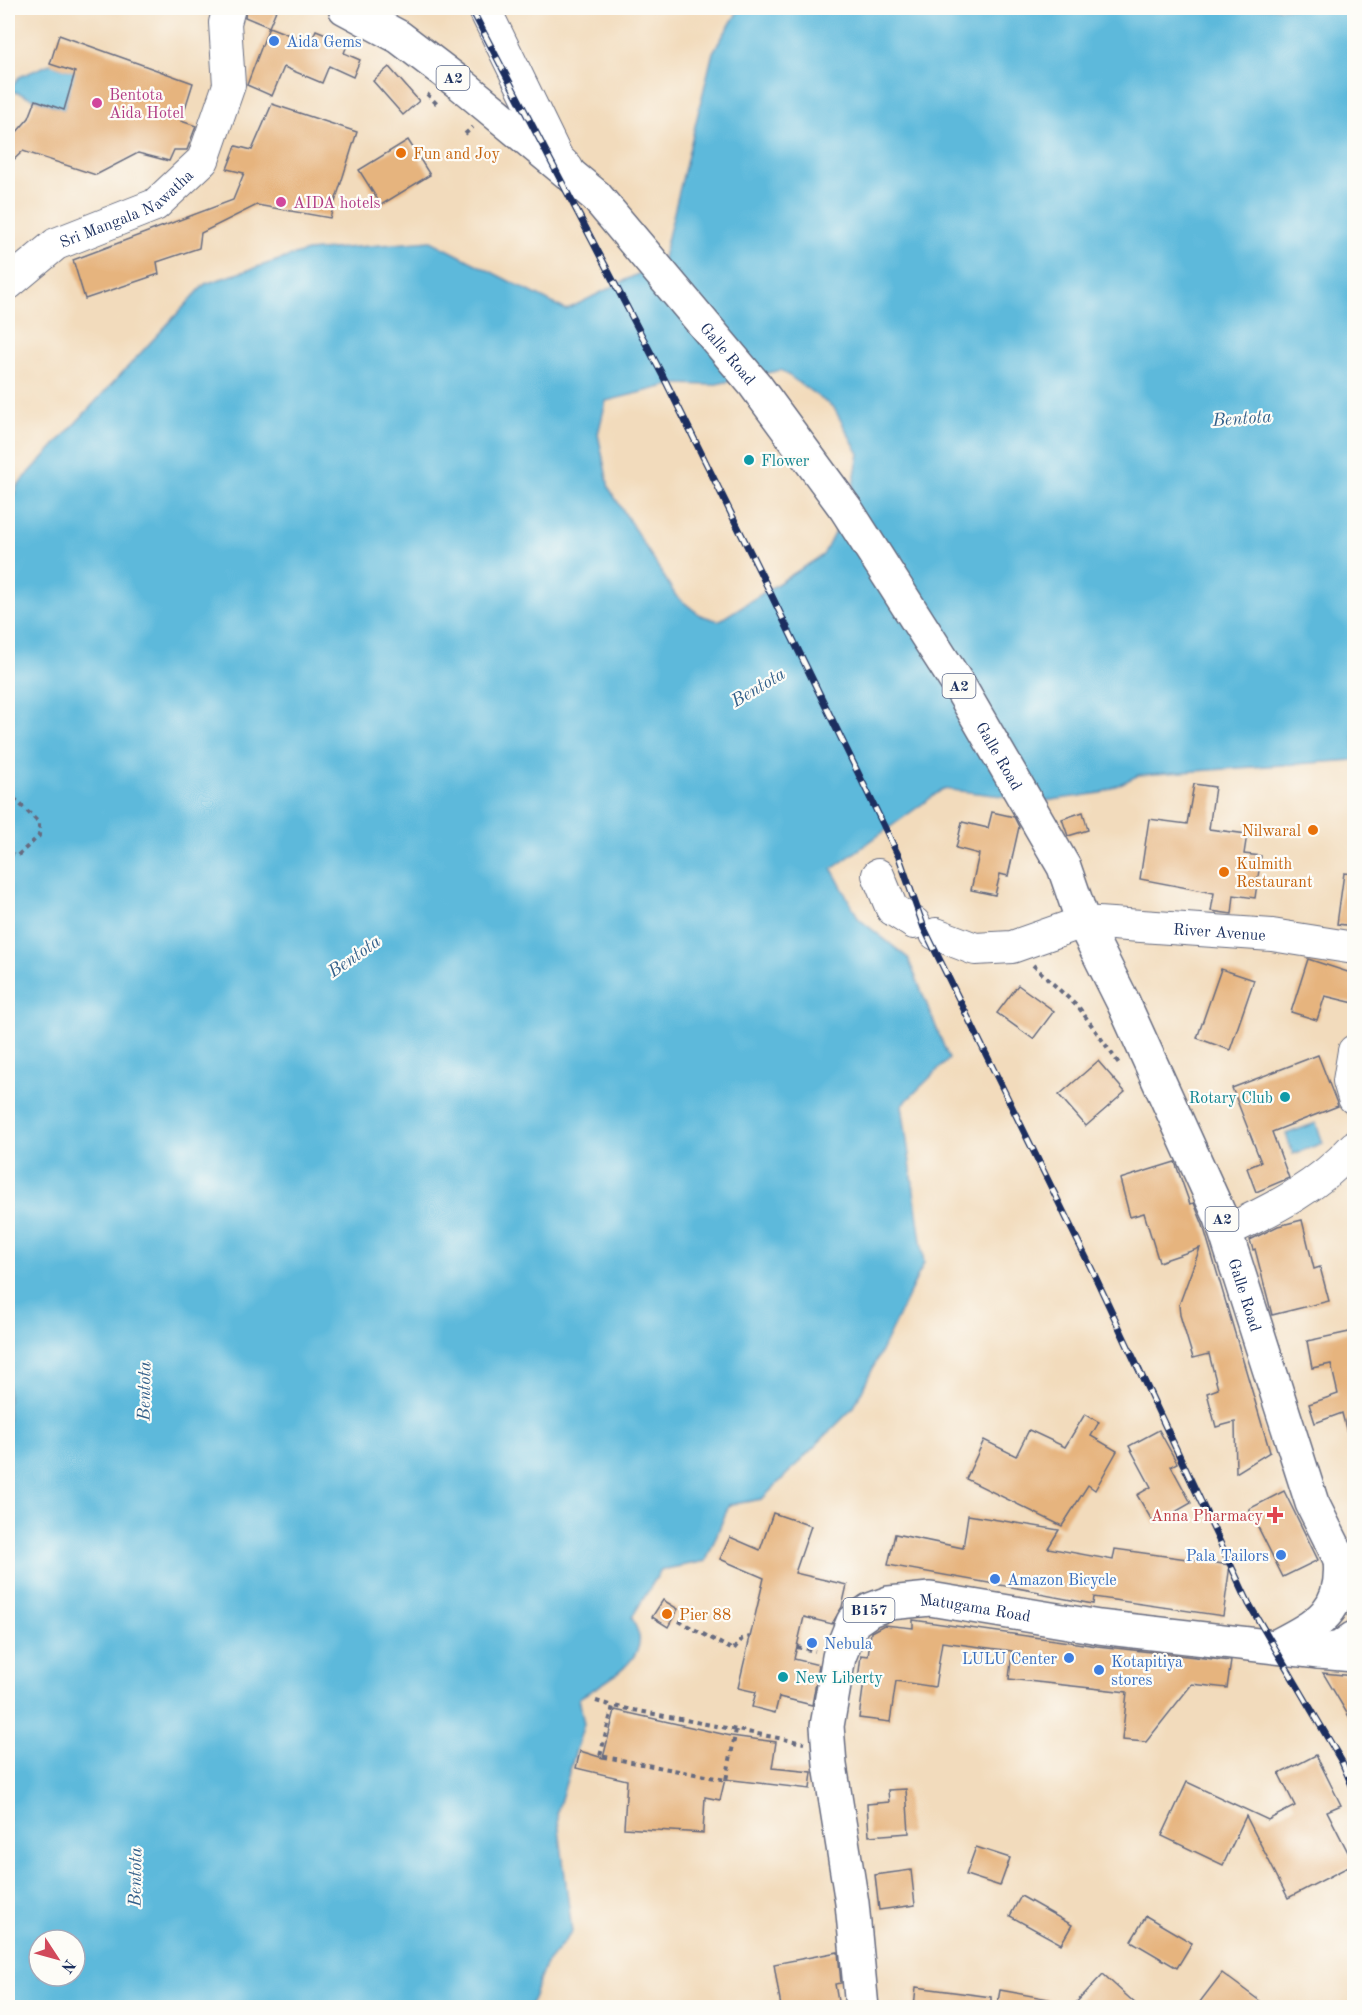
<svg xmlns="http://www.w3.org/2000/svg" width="1362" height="2015" font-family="'Old Standard TT',serif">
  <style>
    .water { fill: #5db9db; stroke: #3c749c; stroke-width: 1.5; fill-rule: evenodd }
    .building { fill: #e6b47e }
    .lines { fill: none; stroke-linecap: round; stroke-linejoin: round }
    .minor-casing { stroke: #666b7f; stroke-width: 34 }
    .major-casing { stroke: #666b7f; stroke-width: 36 }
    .highway-casing { stroke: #666b7f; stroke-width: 36 }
    .path { stroke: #666b7f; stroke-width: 4; stroke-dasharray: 4.5 4.5; stroke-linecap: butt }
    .minor { stroke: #fff; stroke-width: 32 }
    .major { stroke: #fff; stroke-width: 33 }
    .highway { stroke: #fff; stroke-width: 33 }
    .rail-casing { stroke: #1b2f5e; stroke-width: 7 }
    .rail { stroke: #fdfcf7; stroke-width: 4.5; stroke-dasharray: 14; stroke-linecap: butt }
    .shop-dot { fill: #3f7fe0; stroke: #fdfcf7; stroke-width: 2 }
    .hotel-dot { fill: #d1479c; stroke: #fdfcf7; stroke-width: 2 }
    .food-dot { fill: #e8710a; stroke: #fdfcf7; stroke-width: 2 }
    .culture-dot { fill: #0f9aa8; stroke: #fdfcf7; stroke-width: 2 }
    .health-dot { fill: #e0444e; stroke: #fdfcf7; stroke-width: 2 }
    .labels { text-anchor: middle; stroke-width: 4.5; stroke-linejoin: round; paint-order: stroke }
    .shield { fill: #fdfcf7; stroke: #5f6c8c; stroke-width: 1.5 }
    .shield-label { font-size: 15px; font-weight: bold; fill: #1b2f5e }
    .shop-label { font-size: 16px; fill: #366cbe; stroke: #fdfcf7; text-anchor: start }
    .hotel-label { font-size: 16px; fill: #b23c85; stroke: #fdfcf7; text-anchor: start }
    .food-label { font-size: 16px; fill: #c56008; stroke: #fdfcf7; text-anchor: start }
    .street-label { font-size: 16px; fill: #1b2f5e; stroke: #fdfcf7 }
    .culture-label { font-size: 16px; fill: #0d838f; stroke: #fdfcf7; text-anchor: start }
    .health-label { font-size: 16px; fill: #be3a42; stroke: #fdfcf7; text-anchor: end }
    .water-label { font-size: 18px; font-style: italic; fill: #325f8a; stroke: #fdfcf7 }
  </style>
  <rect width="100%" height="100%" fill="#fdfcf7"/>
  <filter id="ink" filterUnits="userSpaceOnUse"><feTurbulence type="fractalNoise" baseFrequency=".0167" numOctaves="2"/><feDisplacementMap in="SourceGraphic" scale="12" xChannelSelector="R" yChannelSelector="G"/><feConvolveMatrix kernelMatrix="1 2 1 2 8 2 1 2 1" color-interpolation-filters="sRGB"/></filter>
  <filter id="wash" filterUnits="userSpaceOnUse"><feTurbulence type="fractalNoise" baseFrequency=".008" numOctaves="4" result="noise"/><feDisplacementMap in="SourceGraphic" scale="24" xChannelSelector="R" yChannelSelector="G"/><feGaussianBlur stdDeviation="1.35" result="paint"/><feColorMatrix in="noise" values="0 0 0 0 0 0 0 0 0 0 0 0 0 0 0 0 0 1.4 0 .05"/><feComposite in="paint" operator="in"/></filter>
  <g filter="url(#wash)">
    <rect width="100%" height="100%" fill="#f2dbbc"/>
    <g class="water">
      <path d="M740,8H1354V760L1139,775L1101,793L1045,801L943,789L832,869L859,919L908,958L949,1059L902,1105L924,1263L854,1407L762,1499L729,1505L706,1561L661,1570L632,1617C634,1623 637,1629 639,1635C644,1664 598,1686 579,1698L584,1724L557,1812L572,1932L545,1965L530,2007L8,2008V514L17,486L205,284L307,251L431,241L566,310L662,262L713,52ZM781,370L834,408L859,454L850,502L823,555L719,621L700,615L676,596L609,488L598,434L606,401L674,384L712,385ZM39,1940H75V1976H39Z"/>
      <polygon points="50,64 92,77 69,93 64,110 10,90 19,77"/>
      <polygon points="1316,1123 1323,1143 1293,1154 1286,1134"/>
    </g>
    <g id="blocks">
      <g class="building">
        <polygon points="246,8 277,8 269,27 245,17"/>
        <polygon points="269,27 310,43 316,30 348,43 344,53 360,60 353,77 329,66 322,83 284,67 272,96 247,85"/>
        <polygon points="59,35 193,83 181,121 196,126 187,150 174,150 169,161 138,153 96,175 23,151 8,165 8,142 29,118 36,100 64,110 75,72 50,64"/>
        <polygon points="389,67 419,101 403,115 373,81"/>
        <polygon points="272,104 357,132 330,218 257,205 201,233 199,248 157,262 159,274 85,299 73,260 233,200 244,173 227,169 236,146 252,150"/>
        <polygon points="408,140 430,175 381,205 359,170"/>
        <polygon points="1194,784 1215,787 1209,829 1247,834 1244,854 1261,856 1255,898 1234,895 1232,914 1211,911 1214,893 1140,879 1149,819 1187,824"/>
        <polygon points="992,812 1014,817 1019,827 1008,876 1000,874 995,895 971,890 979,854 956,848 962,822 988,828"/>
        <polygon points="1083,812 1088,830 1068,836 1062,819"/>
        <polygon points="1344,873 1354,874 1354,926 1337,924"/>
        <polygon points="1308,959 1354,974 1354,1003 1325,996 1317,1020 1291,1012"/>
        <polygon points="1221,969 1254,980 1230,1050 1197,1038"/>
        <polygon points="1018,985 1054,1011 1033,1039 997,1013"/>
        <polygon points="1318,1055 1338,1106 1272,1132 1289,1178 1256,1192 1247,1168 1261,1162 1232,1088"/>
        <polygon points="1098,1061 1125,1092 1086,1126 1059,1095"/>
        <polygon points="1175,1162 1190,1204 1194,1203 1203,1225 1270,1452 1236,1473 1235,1422 1216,1427 1207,1393 1218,1389 1209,1354 1193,1358 1180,1315 1179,1305 1200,1248 1159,1262 1144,1213 1130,1217 1120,1179"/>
        <polygon points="1302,1220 1314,1269 1320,1267 1329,1301 1272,1315 1255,1249 1253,1250 1250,1240 1278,1226"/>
        <polygon points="1354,1331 1354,1437 1348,1437 1342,1413 1315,1423 1309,1404 1338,1394 1331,1364 1312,1368 1307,1341"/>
        <polygon points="1085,1414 1099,1422 1091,1436 1117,1451 1095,1490 1088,1485 1062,1526 966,1479 984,1440 1016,1456 1029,1430 1065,1447"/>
        <polygon points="1159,1430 1177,1463 1171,1466 1191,1503 1154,1524 1137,1495 1151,1487 1129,1446"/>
        <polygon points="1284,1491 1318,1560 1283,1577 1249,1509"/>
        <polygon points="773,1513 811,1526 795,1573 847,1585 842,1607 832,1624 804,1617 794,1659 819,1665 812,1705 779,1697 775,1713 752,1707 756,1692 738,1688 764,1578 720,1559 730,1537 760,1550"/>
        <polygon points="968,1515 1059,1530 1048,1548 1113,1560 1115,1549 1230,1565 1223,1616 1094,1597 1093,1604 1039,1594 1039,1592 888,1565 895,1534 963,1548"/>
        <polygon points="663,1600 678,1609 668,1627 652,1617"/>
        <polygon points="913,1620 1097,1646 1231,1661 1227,1688 1192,1684 1146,1742 1122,1740 1127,1692 1009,1679 1012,1651 942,1642 935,1687 896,1681 890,1722 859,1718 864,1681 858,1680 861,1655 868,1656 871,1632 884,1625 913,1628"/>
        <polygon points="1323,1673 1354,1676 1354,1725"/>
        <polygon points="615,1710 731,1736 776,1742 772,1768 812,1772 810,1789 725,1779 720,1800 705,1797 703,1833 624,1828 627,1780 576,1768 580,1751 603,1758"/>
        <polygon points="1316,1755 1341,1805 1327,1811 1354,1864 1288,1898 1246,1816 1223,1865 1162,1836 1187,1782 1268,1820 1295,1806 1279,1774"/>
        <polygon points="906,1789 909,1833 869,1836 867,1804 889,1802 888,1790"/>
        <polygon points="976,1847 1010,1858 1000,1886 966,1875"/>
        <polygon points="911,1870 915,1905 879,1910 875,1875"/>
        <polygon points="1021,1896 1072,1925 1061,1944 1010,1916"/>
        <polygon points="1146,1916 1192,1943 1177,1968 1131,1941"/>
        <polygon points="838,1952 841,1983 835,1984 839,2007 781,2007 774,1964"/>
        <polygon points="1222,1973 1268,2007 1196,2007"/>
        <polygon points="1103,1974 1139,2007 1072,2007"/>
        <polygon points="916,1987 991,1997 991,2007 914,2007"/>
        <polygon points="1000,1990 1049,1999 1048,2007 997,2007"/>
      </g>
    </g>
  </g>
  <g filter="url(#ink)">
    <use href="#blocks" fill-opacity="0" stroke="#666b7f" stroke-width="1.5"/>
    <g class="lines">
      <defs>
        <g id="minor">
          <polyline points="484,8 557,158 567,168"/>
          <path id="s1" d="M8,284L56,244L155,205L203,160L229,85L225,23L229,8"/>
          <polyline points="878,875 892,909 914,923"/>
          <path id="s2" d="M936,934L975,949L1012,947L1083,922L1272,935L1354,948"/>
          <polyline points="1354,1051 1349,1081 1354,1098"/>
          <path d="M1226,1231C1274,1209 1319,1186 1354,1147"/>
        </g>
        <g id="major">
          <path d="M1277,1646C1317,1625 1345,1611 1340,1559"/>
          <path id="s3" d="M862,2008L852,1903L830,1765L827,1726L839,1657L853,1622L870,1610L889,1603L930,1599L1099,1627L1319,1652L1340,1648L1354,1638"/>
        </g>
        <g id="highway">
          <path id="s4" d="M345,8L399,37L462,85L596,196L755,385L846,509L961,689L1064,867L1083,922L1123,1002L1221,1218L1312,1503L1340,1559L1354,1579"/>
          <polyline points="1319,1652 1354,1655"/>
        </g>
      </defs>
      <use href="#minor" class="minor-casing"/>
      <use href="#major" class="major-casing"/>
      <use href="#highway" class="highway-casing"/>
      <g class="path">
        <polyline points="427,94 437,104"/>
        <polyline points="465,134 473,127"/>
        <polyline points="8,792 39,823 39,836 17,856 8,853"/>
        <polyline points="1033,965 1080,1009 1120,1065"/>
        <polyline points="679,1621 733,1650 742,1639 750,1637"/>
        <polyline points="797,1647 815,1651"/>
        <polyline points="596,1701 613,1706"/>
        <polyline points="736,1730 726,1780 600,1756 613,1706 804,1743"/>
      </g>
      <use href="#minor" class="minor"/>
      <use href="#major" class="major"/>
      <use href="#highway" class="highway"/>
      <defs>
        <polyline id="rail" points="471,8 666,382 765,582 899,857 924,928 1093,1272 1249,1604 1342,1762 1354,1790"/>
      </defs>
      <use href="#rail" class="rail-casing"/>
      <use href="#rail" class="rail"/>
    </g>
  </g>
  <g class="shop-dot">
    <circle cx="274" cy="41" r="6"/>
    <circle cx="1281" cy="1555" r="6"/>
    <circle cx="995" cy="1579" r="6"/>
    <circle cx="812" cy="1643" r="6"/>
    <circle cx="1069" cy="1658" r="6"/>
    <circle cx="1099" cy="1670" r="6"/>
  </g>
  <g class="hotel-dot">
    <circle cx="97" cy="103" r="6"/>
    <circle cx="281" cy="202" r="6"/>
  </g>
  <g class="food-dot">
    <circle cx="401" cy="153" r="6"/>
    <circle cx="1313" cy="830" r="6"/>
    <circle cx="1224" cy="872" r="6"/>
    <circle cx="667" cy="1614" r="6"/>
  </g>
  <g class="culture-dot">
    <circle cx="749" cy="460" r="6"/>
    <circle cx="1285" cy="1097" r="6"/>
    <circle cx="783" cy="1677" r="6"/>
  </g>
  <path class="health-dot" d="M1272 1506h6v6h6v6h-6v6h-6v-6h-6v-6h6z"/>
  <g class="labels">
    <g class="shield">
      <rect x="436.5" y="66" width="33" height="24" rx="4.5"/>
      <rect x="942.5" y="674" width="33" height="24" rx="4.5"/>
      <rect x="1205.5" y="1207" width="33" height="24" rx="4.5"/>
      <rect x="843.5" y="1598" width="51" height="24" rx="4.5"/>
    </g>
    <g class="shield-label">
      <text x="453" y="83">A2</text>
      <text x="959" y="691">A2</text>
      <text x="1222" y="1224">A2</text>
      <text x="869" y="1615">B157</text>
    </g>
    <g class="shop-label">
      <text x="286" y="47">Aida Gems</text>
      <text x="1269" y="1561" text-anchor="end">Pala Tailors</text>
      <text x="1007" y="1585">Amazon Bicycle</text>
      <text x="824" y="1649">Nebula</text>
      <text x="1057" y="1664" text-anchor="end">LULU Center</text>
      <text x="1111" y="1667">Kotapitiya<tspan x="1111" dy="18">stores</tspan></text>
    </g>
    <g class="hotel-label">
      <text x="109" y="100">Bentota<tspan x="109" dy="18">Aida Hotel</tspan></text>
      <text x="293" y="208">AIDA hotels</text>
    </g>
    <g class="food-label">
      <text x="413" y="159">Fun and Joy</text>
      <text x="1301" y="836" text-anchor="end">Nilwaral</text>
      <text x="1236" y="869">Kulmith<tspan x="1236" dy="18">Restaurant</tspan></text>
      <text x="679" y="1620">Pier 88</text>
    </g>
    <g class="street-label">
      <text dy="6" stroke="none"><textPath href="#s1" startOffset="142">Sri Mangala Nawatha</textPath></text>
      <text dy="6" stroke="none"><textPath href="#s4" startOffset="520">Galle Road</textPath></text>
      <text dy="6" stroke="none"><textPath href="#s4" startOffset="1006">Galle Road</textPath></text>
      <text dy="6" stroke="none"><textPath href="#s2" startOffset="291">River Avenue</textPath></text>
      <text dy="6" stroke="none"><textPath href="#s4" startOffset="1600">Galle Road</textPath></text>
      <text dy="6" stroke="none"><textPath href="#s3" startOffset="520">Matugama Road</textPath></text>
    </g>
    <g class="culture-label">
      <text x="761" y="466">Flower</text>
      <text x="1273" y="1103" text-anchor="end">Rotary Club</text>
      <text x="795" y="1683">New Liberty</text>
    </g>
    <g class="health-label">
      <text x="1263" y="1521">Anna Pharmacy</text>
    </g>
    <g class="water-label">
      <text transform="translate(1242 418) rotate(-4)" y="6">Bentota</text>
      <text transform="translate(758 687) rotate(-31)" y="6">Bentota</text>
      <text transform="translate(354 956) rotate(-35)" y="6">Bentota</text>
      <text transform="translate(144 1391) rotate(-89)" y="6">Bentota</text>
      <text transform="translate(135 1877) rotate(-89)" y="6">Bentota</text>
    </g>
  </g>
  <rect width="1362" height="2015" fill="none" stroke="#fdfcf7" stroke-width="30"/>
  <g transform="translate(57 1958) rotate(126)"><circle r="28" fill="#fdfcf7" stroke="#a3aaba" stroke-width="1.5"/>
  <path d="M0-4.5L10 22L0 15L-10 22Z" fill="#d1495b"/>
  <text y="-9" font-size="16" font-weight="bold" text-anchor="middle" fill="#1b2f5e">N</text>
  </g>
</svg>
